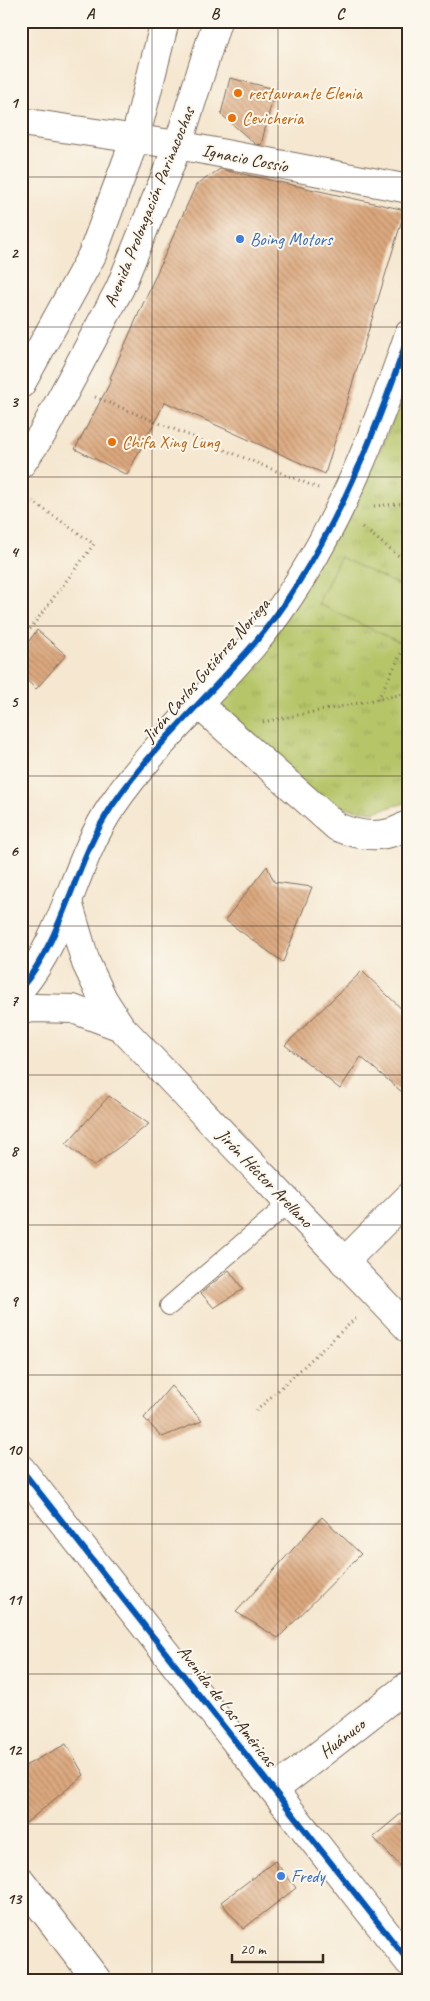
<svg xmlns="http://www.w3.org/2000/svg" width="430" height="2001" font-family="Caveat,sans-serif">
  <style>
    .park { fill: url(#park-tufts); stroke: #787843 }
    .pitch { fill: #b5c568; stroke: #787843 }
    .building { fill: url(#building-back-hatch) }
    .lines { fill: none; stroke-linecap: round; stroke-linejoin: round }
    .lane-casing { stroke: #7c6c5c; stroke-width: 20 }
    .street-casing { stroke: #7c6c5c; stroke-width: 30 }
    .secondary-casing { stroke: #7c6c5c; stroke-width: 30 }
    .path { stroke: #7c6c5c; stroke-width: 3; stroke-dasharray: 1 4; stroke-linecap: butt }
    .lane { stroke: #fff; stroke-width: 18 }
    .street { stroke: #fff; stroke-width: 28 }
    .secondary { stroke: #fff; stroke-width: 28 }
    .cycleway-casing { stroke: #fbf7ec; stroke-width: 9 }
    .cycleway { stroke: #0057b8; stroke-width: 6 }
    .grid { fill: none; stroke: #3b2a1e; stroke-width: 1; stroke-opacity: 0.55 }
    .food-dot { fill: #e8710a; stroke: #fbf7ec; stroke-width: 2 }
    .shop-dot { fill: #3f7fe0; stroke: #fbf7ec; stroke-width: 2 }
    .labels { text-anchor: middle; stroke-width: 4; stroke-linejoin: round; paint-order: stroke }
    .food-label { font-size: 18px; fill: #c56008; stroke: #fbf7ec; text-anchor: start }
    .street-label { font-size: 18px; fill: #3b2a1e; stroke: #fbf7ec }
    .shop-label { font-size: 18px; fill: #366cbe; stroke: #fbf7ec; text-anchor: start }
    .neatline { fill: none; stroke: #3b2a1e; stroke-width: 2 }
    .grid-label { font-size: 16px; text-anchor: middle; font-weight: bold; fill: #3b2a1e }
  </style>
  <defs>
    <pattern id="park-tufts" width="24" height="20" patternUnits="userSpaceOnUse" patternTransform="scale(1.25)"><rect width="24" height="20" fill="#b5c568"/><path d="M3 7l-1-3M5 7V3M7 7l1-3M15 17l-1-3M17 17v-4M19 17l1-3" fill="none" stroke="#9da95a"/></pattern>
    <pattern id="building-back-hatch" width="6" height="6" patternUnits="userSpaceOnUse" patternTransform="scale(1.25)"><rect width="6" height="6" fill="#dca97f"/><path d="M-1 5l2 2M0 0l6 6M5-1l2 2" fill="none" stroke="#b48a67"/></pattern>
  </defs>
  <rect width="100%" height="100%" fill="#fbf7ec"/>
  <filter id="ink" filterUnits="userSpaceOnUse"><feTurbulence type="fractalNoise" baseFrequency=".02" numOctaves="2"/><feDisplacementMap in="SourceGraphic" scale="10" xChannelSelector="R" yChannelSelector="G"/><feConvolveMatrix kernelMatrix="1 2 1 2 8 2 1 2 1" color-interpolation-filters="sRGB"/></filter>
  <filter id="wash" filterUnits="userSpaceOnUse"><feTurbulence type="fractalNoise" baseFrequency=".0096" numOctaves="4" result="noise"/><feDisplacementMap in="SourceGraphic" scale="20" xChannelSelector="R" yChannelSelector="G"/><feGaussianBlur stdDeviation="1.12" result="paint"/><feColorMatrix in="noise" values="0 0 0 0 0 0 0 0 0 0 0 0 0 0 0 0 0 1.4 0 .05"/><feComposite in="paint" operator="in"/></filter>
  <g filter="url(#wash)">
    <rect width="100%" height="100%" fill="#f5e7d0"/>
    <polygon class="park" points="409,380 409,802 373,812 326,805 277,764 218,702 351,514 397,412"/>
    <polygon class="pitch" points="340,557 409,590 409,626 401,643 318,604"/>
    <g id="blocks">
      <g class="building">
        <polygon points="230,78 275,89 261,145 255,144 221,114"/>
        <polygon points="220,169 405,210 325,474 165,402 127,475 75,449 112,379 110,378 196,185"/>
        <polygon points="37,630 66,655 36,689 21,675 21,652"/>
        <polygon points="267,866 274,882 312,887 283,962 225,920"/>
        <polygon points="362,971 409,1016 409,1098 361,1057 340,1089 285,1045"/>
        <polygon points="109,1096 149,1124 94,1166 66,1144"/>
        <polygon points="229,1270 243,1289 214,1308 201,1293"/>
        <polygon points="171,1386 202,1421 162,1437 144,1418"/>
        <polygon points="322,1517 361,1554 278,1638 236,1612"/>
        <polygon points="66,1744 84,1775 21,1827 21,1768"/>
        <polygon points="409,1807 409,1875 373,1837"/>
        <polygon points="275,1861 296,1888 243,1929 221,1902"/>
      </g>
    </g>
  </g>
  <g filter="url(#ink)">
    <use href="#blocks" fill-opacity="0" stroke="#7c6c5c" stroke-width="1"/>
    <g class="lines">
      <defs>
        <polyline id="lane" points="169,1306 289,1203"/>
        <g id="street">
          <polyline points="21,122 178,145 409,189"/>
          <path d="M198,704L337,827C361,837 386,840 409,824"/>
          <polyline points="68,902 86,963 103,999 121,1027 409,1329"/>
          <path d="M21,988C65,936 74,862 112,806C152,747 206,699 252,646C326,559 373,441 409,334"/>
          <polyline points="21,1010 35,1008 73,1009 121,1027"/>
          <polyline points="344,1262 409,1197"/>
          <polyline points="274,1790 409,1685"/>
          <polyline points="21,1881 97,1980"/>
        </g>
        <g id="secondary">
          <polyline points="21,384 92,255 135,139 165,21"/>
          <polyline points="21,464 42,434 120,288 178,145 217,21"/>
          <polyline points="21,1469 409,1962"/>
        </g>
      </defs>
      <use href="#lane" class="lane-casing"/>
      <use href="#street" class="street-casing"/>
      <use href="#secondary" class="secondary-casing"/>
      <g class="path">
        <polyline points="95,397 318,488"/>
        <polyline points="374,506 409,503"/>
        <polyline points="362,527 409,564"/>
        <polyline points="21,641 94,544 22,494"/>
        <polyline points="378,699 409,638"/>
        <polyline points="263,722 409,693"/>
        <polyline points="256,1411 358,1316"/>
      </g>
      <use href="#lane" class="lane"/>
      <use href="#street" class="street"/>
      <use href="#secondary" class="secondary"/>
      <defs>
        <g id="cycleway">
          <path d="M21,988C65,936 74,862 112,806C152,747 206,699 252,646C326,559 373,441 409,334"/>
          <polyline points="21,1469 409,1962"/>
        </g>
      </defs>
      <use href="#cycleway" class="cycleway-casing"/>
      <use href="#cycleway" class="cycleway"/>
    </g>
  </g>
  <path class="grid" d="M152,21V1980M278,21V1980M21,177H409M21,327H409M21,477H409M21,626H409M21,776H409M21,926H409M21,1075H409M21,1225H409M21,1375H409M21,1524H409M21,1674H409M21,1824H409"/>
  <g class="food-dot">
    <circle cx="238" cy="93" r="5"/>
    <circle cx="232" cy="118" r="5"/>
    <circle cx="112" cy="442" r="5"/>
  </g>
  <g class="shop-dot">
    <circle cx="240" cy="239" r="5"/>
    <circle cx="281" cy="1876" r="5"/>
  </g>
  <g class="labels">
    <g class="food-label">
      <text x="248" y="99">restaurante Elenia</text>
      <text x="242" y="124">Cevicheria</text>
      <text x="122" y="448">Chifa Xing Lung</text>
    </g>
    <g class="street-label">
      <text transform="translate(245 158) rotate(11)" y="6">Ignacio Cossío</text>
      <text transform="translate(149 207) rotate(-68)" y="6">Avenida Prolongación Parinacochas</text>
      <text transform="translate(206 670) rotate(-49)" y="6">Jirón Carlos Gutiérrez Noriega</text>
      <text transform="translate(265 1178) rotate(46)" y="6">Jirón Héctor Arellano</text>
      <text transform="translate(227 1706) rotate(52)" y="6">Avenida de Las Américas</text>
      <text transform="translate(342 1738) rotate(-38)" y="6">Huánuco</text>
    </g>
    <g class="shop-label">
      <text x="250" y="245">Boing Motors</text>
      <text x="291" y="1882">Fredy</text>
    </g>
  </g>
  <rect width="430" height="2001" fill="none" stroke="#fbf7ec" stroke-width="55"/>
  <path d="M232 1954v8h91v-8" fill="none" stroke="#3b2a1e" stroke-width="2.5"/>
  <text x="240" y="1954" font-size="15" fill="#3b2a1e" stroke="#fbf7ec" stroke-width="4" paint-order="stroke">20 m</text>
  <rect x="28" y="28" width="374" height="1946" class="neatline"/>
  <g class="grid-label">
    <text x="90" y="19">A</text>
    <text x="215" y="19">B</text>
    <text x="340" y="19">C</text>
    <text x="14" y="108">1</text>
    <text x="14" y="258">2</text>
    <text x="14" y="407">3</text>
    <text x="14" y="557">4</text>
    <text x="14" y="707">5</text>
    <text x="14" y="856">6</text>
    <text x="14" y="1006">7</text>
    <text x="14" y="1156">8</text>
    <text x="14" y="1306">9</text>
    <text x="14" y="1455">10</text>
    <text x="14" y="1605">11</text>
    <text x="14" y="1755">12</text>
    <text x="14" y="1904">13</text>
  </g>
</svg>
